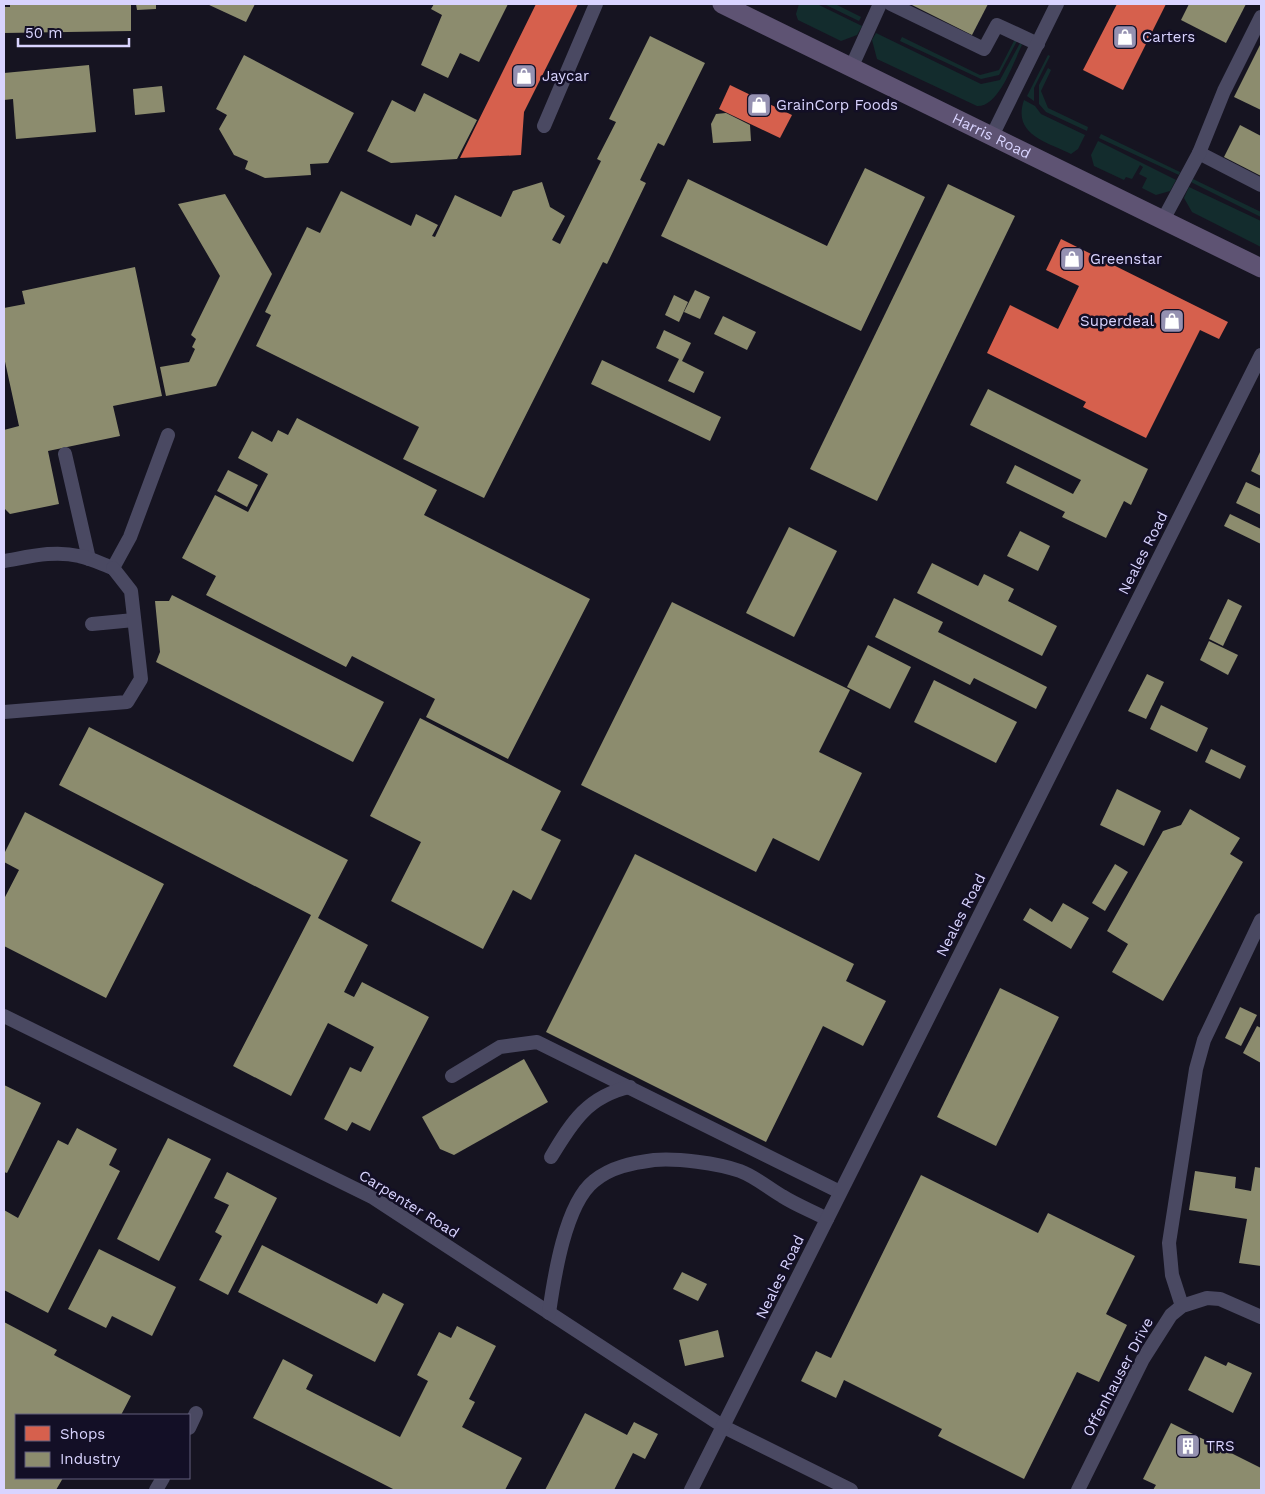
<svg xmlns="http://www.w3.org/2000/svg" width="1265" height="1494" font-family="'Work Sans',sans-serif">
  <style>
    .green { fill: #132c2d }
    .shops { fill: #d6604d }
    .industry { fill: #8c8c6e }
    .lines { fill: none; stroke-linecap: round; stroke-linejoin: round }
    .minor { stroke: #4a4962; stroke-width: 14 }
    .major { stroke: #5e5373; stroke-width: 19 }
    .labels { text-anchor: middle; stroke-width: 5; stroke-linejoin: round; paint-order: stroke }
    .poi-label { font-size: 15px; fill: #d9d4ff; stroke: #130f26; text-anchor: start }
    .street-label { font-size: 15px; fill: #d9d4ff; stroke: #130f26 }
  </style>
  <rect width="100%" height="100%" fill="#161421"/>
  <g class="green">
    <polygon points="799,4 817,4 862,26 857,35 841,41 798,20 796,14"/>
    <polygon points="824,4 835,4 861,17 859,21"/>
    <path d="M876,33L981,84L1000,80L1020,43L1022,45C1013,63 999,107 977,106L877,59L872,40Z"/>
    <polygon points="902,37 980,75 999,70 1015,39 1017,41 999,75 981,79 900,41"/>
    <polygon points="1048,55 1050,56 1034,88 1034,101 1027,96"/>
    <polygon points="1048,68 1051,70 1041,91 1048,108 1088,127 1087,131 1046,112 1039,104 1039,85"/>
    <path d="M1024,100L1035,106L1041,114L1085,135L1078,149L1071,154C1047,142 1012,135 1024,100Z"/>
    <polygon points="1101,134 1180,172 1179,175 1099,138"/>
    <polygon points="1098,141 1176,180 1170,191 1156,195 1142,188 1147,178 1139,174 1143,167 1140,165 1132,179 1126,177 1124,180 1094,166 1091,155"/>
    <polygon points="1193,179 1261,212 1261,217 1191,182"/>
    <polygon points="1189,187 1261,221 1261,247 1192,212 1184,198"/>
  </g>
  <g class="shops">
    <polygon points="536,4 578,4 524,112 521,155 460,158"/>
    <polygon points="1117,4 1166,4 1123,90 1083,70"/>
    <polygon points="730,85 792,115 780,138 719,109"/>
    <polygon points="1061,239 1228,322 1219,339 1200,330 1146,438 1083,407 1086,402 987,353 1010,305 1058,329 1079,286 1046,270"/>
  </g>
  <g class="industry">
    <polygon points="10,4 131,4 131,31 4,33 4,7 10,7"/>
    <polygon points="136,4 156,4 156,9 137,10"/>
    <polygon points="207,4 255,4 246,22"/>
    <polygon points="434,4 508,4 479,62 460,53 448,78 421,65 442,15 431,9"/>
    <polygon points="910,4 988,4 972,35"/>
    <polygon points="1189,4 1246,4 1226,43 1181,20"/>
    <polygon points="650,36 705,63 664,146 658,143 640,180 646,183 607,264 603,262 484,498 403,459 419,427 256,346 271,315 265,312 307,227 320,233 341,191 411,226 416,214 438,225 432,236 435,237 455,195 501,217 513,191 542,182 550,207 565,216 552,240 560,244 601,161 597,159 616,122 609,119"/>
    <polygon points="1261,43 1261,110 1234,97"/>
    <polygon points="244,55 354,113 328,163 310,164 311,175 265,178 245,169 248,161 234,155 219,129 227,115 216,109"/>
    <polygon points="89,65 96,132 16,139 13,99 4,100 4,73"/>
    <polygon points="162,86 165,112 135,115 133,89"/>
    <polygon points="424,93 477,120 457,159 391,163 367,151 392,100 415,112"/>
    <polygon points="726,113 750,125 751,141 713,143 711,124 716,114"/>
    <polygon points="1240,125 1261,136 1261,176 1224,157"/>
    <polygon points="865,168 925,197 861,331 661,236 688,179 827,246"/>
    <polygon points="948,184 1015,216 877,501 810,469"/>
    <polygon points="225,194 272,274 216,386 166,396 160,367 189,362 195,349 192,347 196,339 191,335 220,276 178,204"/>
    <polygon points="135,267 162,396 113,406 120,436 48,451 59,504 10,514 4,508 4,430 19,426 4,357 4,308 25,304 22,291"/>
    <polygon points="695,290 710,297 700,319 684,312"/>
    <polygon points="674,295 688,302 679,322 665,315"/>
    <polygon points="723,316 756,332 747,350 714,334"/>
    <polygon points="664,330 691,343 682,361 704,372 694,393 668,381 679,359 656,348"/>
    <polygon points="602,360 721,417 710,441 591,384"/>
    <polygon points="988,389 1148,469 1131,505 1124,501 1106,538 1062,517 1065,512 1006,483 1015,465 1073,494 1081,480 970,425"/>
    <polygon points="297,418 437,490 424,515 590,599 508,759 426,717 435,699 352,656 346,667 206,595 216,576 182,558 215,495 248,512 268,474 238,458 252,431 272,442 278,430 288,435"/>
    <polygon points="1261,450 1261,476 1251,471"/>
    <polygon points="228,470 258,485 247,507 217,491"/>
    <polygon points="1246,482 1261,489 1261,515 1236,503"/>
    <polygon points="1230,514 1261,529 1261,544 1224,526"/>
    <polygon points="789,527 837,551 794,637 746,613"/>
    <polygon points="1020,531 1050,546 1038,571 1007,556"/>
    <polygon points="932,563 978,586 984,574 1014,589 1008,601 1057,626 1042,656 917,593"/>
    <polygon points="172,595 384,702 353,762 156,662 160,652 155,601 169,601"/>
    <polygon points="894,598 943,622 938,632 1047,687 1036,709 974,678 970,685 875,637"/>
    <polygon points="1228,599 1242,606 1223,646 1209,639"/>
    <polygon points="672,602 850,690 819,752 862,773 819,861 773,838 756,872 581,785"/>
    <polygon points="1209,641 1238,655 1228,675 1200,660"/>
    <polygon points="868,645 911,667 890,709 847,687"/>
    <polygon points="1147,674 1164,682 1146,719 1128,711"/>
    <polygon points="934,680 1017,722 996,763 914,722"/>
    <polygon points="1161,705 1208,728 1197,752 1150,729"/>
    <polygon points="420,718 561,791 541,830 561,840 531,900 513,890 483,949 391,901 421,842 370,816"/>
    <polygon points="89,727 348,860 318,918 368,945 344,992 354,997 362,982 429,1017 370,1131 352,1122 347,1131 324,1119 350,1067 361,1072 374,1047 328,1023 291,1096 233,1066 311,915 59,785"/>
    <polygon points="1211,749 1246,766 1240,779 1205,762"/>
    <polygon points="1117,789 1161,811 1144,846 1100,825"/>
    <polygon points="1190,809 1240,838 1230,854 1243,862 1163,1001 1112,972 1128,944 1107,931 1163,831 1181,825"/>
    <polygon points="25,812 164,884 106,998 4,946 4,899 19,870 4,862 4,854"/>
    <polygon points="635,854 854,964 846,981 886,1001 863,1046 823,1026 766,1142 546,1032"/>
    <polygon points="1115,864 1128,872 1105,911 1092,903"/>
    <polygon points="1063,903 1089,918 1071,949 1023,920 1030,908 1052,922"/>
    <polygon points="1000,988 1059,1017 996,1146 937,1117"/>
    <polygon points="1240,1007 1257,1015 1241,1046 1225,1038"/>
    <polygon points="1257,1026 1261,1028 1261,1063 1243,1053"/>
    <polygon points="524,1059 548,1102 454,1155 440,1149 422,1117"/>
    <polygon points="4,1085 41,1103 7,1173 4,1172"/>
    <polygon points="77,1128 117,1149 109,1165 120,1171 48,1313 4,1290 4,1210 18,1218 58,1140 68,1145"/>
    <polygon points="168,1138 211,1159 159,1261 117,1239"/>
    <polygon points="1255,1167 1261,1168 1261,1266 1239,1263 1247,1219 1189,1210 1195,1171 1236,1177 1235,1188 1251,1191"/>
    <polygon points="227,1172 277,1198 228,1295 199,1280 222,1236 215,1232 229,1205 214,1198"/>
    <polygon points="921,1175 1038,1233 1048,1213 1135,1256 1106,1314 1127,1325 1099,1382 1077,1372 1024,1479 938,1436 942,1429 844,1380 836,1398 801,1381 816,1351 831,1358"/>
    <polygon points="262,1245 377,1304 383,1293 404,1304 375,1362 238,1292"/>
    <polygon points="99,1249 176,1287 152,1336 112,1316 106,1328 68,1309"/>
    <polygon points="682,1272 707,1284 698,1301 673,1289"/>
    <polygon points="4,1322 57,1350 54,1355 131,1396 121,1415 16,1415 16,1478 63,1478 56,1490 4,1490"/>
    <polygon points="457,1326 496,1346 469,1399 475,1402 462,1427 522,1458 505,1490 395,1490 253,1418 283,1359 313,1375 306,1389 400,1437 428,1381 417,1375 439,1332 451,1338"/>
    <polygon points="718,1330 724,1357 685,1366 679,1340"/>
    <polygon points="1205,1356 1226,1366 1228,1362 1252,1373 1233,1413 1188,1390"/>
    <polygon points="585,1413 627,1435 634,1422 658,1434 645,1459 633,1453 614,1490 545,1490"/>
    <polygon points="1171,1423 1261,1468 1261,1490 1153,1490 1156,1485 1143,1479"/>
  </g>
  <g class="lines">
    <g class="minor">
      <polyline points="891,4 984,49 997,25 1038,44"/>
      <polyline points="851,68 880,4"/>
      <polyline points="544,126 596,4"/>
      <polyline points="992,136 1057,4"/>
      <polyline points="1199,153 1261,185"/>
      <polyline points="1163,220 1199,153 1224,91 1261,17"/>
      <polyline points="65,454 89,559"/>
      <path d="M4,561C28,557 54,550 79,556C90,558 102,564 113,568"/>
      <polyline points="113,568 130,537 168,435"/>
      <polyline points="92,624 134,620"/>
      <polyline points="4,712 127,702 141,679 131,591 113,568"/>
      <polyline points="4,1016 372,1197 724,1427 851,1490"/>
      <polyline points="452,1076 500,1047 537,1042 840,1192"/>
      <path d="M551,1157C572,1122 588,1096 630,1087"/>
      <polyline points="1182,1306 1172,1275 1169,1243 1196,1069 1204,1040 1261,920"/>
      <path d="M549,1313C554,1278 565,1204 594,1181C611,1167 632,1163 654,1160C677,1158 717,1163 740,1171C756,1177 768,1188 782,1196C796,1205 812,1211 827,1219"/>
      <polyline points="189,1428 196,1413"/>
      <polyline points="156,1490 163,1478"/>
      <polyline points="691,1490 1261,355"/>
      <polyline points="1078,1490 1143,1359 1171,1315 1182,1306 1207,1298 1220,1299 1261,1317"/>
    </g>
    <path class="major" id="s1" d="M722,4L1261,268"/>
  </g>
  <defs>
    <symbol id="shop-square" viewBox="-11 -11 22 22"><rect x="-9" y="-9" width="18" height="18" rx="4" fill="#9591b1" stroke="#130f26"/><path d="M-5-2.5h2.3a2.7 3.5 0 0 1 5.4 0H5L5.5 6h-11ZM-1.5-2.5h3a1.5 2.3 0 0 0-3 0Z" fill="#fff"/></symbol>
    <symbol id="building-square" viewBox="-11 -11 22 22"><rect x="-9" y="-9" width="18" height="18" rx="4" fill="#9591b1" stroke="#130f26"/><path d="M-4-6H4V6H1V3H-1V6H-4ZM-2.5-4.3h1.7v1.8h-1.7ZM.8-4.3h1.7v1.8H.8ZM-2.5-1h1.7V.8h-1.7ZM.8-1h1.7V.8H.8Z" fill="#fff"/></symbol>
  </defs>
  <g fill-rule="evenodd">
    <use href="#shop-square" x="1111" y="23" width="28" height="28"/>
    <use href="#shop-square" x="510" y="62" width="28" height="28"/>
    <use href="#shop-square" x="745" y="91" width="28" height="28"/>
    <use href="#shop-square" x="1058" y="245" width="28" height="28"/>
    <use href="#shop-square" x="1158" y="307" width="28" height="28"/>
    <use href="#building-square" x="1174" y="1432" width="28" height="28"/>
  </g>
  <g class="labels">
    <g class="poi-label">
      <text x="1142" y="42">Carters</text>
      <text x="542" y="81">Jaycar</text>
      <text x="776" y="110">GrainCorp Foods</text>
      <text x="1090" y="264">Greenstar</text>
      <text x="1154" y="326" text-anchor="end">Superdeal</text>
      <text x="1206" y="1451">TRS</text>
    </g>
    <g class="street-label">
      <text dy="5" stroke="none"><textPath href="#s1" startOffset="300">Harris Road</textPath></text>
      <text transform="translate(1143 553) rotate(-63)" y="5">Neales Road</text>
      <text transform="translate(961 915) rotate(-63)" y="5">Neales Road</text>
      <text transform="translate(409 1204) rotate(32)" y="5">Carpenter Road</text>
      <text transform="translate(780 1277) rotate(-64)" y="5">Neales Road</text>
      <text transform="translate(1118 1377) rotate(-62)" y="5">Offenhauser Drive</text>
    </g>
  </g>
  <rect width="1265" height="1494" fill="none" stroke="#d9d4ff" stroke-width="10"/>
  <rect x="15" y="1414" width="175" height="65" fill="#130f26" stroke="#625e7d"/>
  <rect x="25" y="1426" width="25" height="15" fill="#d6604d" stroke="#625e7d"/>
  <text x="60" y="1439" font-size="15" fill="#d9d4ff">Shops</text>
  <rect x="25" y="1452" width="25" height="15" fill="#8c8c6e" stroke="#625e7d"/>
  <text x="60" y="1464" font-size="15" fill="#d9d4ff">Industry</text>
  <path d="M18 38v8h111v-8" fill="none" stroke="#d9d4ff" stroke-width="2.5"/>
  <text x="25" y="38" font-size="15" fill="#d9d4ff" stroke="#130f26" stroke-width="4" paint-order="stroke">50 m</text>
</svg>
